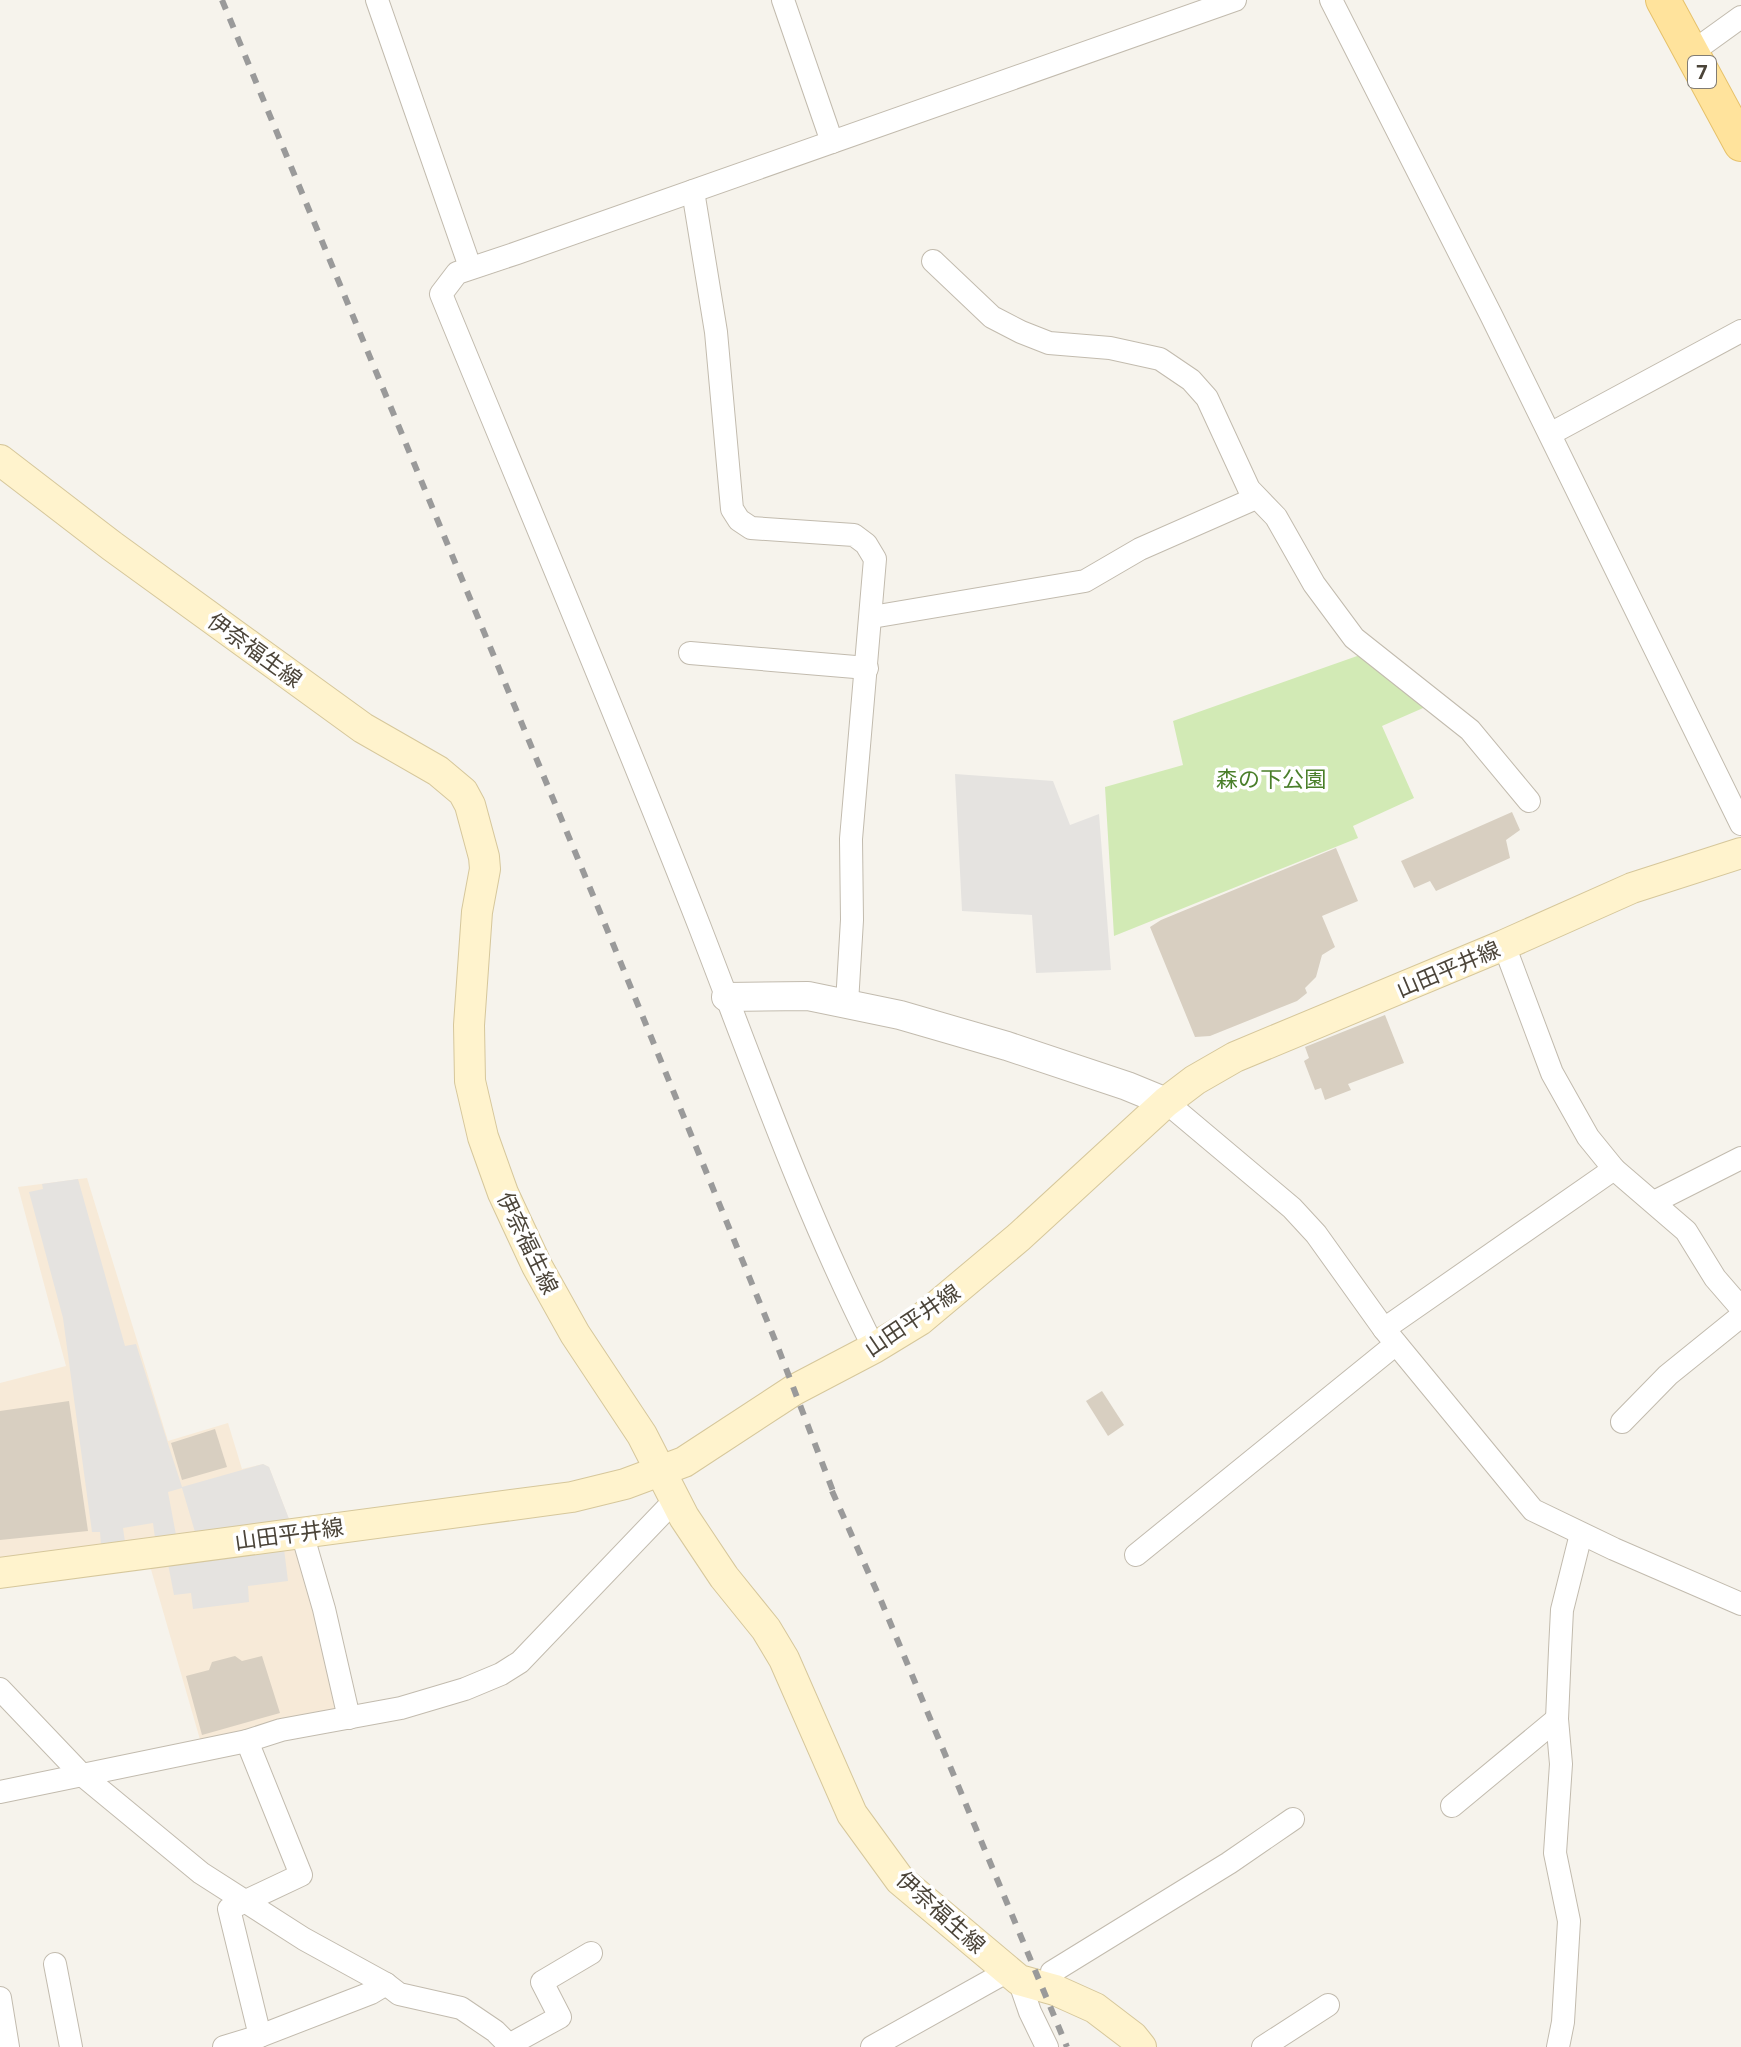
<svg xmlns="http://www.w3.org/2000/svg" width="1741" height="2047" font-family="'Open Sans','Noto Sans JP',sans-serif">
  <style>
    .commercial { fill: #f7ead8 }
    .green { fill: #d2eab5 }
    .parking { fill: #e5e3e0 }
    .building { fill: #d8cfc1 }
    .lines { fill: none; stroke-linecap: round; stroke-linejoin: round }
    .minor-casing { stroke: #c2bbae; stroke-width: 24 }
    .tertiary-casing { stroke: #c2bbae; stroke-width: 30 }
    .secondary-casing { stroke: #d6c79b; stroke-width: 32 }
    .primary-casing { stroke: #e6c16a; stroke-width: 36 }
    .minor { stroke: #fff; stroke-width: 22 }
    .tertiary { stroke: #fff; stroke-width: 28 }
    .secondary { stroke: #fff3cd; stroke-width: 30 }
    .primary { stroke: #ffe39c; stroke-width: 34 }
    .rail { stroke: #9a9a9a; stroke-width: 6; stroke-dasharray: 10 10; stroke-linecap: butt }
    .labels { text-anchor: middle; stroke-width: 7; stroke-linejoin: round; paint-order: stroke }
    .shield { fill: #fff; stroke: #817c74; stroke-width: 2 }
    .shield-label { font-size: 20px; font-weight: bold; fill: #4b4439 }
    .street-label { font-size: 22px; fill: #4b4439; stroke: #fff }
    .park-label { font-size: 22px; fill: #4a7f2a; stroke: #fff }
  </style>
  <rect width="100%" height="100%" fill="#f6f3ec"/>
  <g class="commercial">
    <polygon points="87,1178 168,1441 228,1423 242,1469 263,1464 269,1467 289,1519 0,1559 0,1383 66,1366 18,1187"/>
    <polygon points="299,1547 339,1706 334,1714 201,1743 150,1566"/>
  </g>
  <polygon class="green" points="1360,655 1430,705 1382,726 1414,798 1353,826 1358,838 1114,936 1105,787 1183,765 1173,721"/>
  <g class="parking">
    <polygon points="955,774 1053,781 1070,825 1099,814 1111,970 1036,973 1032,915 962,911"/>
    <polygon points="78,1179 125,1346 136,1344 182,1487 263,1464 269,1467 289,1519 195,1532 182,1488 168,1492 176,1535 155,1538 153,1523 123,1528 125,1542 101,1545 100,1532 92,1532 63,1318 29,1192 43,1189 42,1184"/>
    <polygon points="284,1549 288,1581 248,1586 249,1602 193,1609 191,1593 174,1595 168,1564"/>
  </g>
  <g class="building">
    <polygon points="1512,812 1520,830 1506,840 1510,858 1436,891 1430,881 1414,888 1401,861"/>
    <polygon points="1336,848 1358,901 1322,916 1335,947 1322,955 1316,977 1305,988 1307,993 1297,1001 1210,1036 1195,1037 1150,927 1161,920"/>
    <polygon points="1385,1015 1404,1063 1348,1084 1351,1090 1325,1100 1321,1088 1315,1090 1304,1061 1309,1058 1305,1047"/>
    <polygon points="1102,1391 1124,1425 1108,1436 1086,1401"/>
    <polygon points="69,1401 88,1531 0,1540 0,1411"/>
    <polygon points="215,1429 227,1467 182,1480 171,1443"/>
    <polygon points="235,1656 242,1661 262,1656 280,1713 202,1735 186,1676 209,1670 212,1662"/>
  </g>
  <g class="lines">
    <defs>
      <g id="minor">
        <polyline points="377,0 470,267"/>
        <polyline points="783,0 832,142"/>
        <polyline points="1331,0 1491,315 1741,824"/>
        <polyline points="1691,53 1741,17"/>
        <polyline points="693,191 716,332 732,509 739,520 751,528 854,535 866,544 875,559 851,839 852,920 847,1003"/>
        <polyline points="933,261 992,317 1021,332 1049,343 1110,348 1160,359 1191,380 1207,398 1249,489 1276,517 1314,584 1354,638 1470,730 1529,801"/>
        <polyline points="1550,434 1741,331"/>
        <polyline points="872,617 1085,581 1140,549 1256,498"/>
        <polyline points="690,653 867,668"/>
        <polyline points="1504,945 1552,1073 1588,1137 1614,1169 1686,1231 1715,1278 1741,1308"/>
        <polyline points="1166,1102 1292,1208 1316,1234 1384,1329 1533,1510 1614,1549 1741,1604"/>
        <polyline points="1654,1202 1741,1158"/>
        <polyline points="1384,1329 1614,1169"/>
        <path d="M874,1348C805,1212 754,1067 699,925C616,713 527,504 441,294L457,273L517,253L1235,0"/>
        <polyline points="1622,1422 1668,1375 1741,1316"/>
        <polyline points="302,1533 324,1609 349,1718"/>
        <polyline points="1136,1555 1396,1344"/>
        <polyline points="0,1689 81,1774 201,1873 304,1939 386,1984 399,1994 461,2008 495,2031 511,2047"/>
        <polyline points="247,1741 301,1875 229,1909 260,2036"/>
        <polyline points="0,1792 247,1741 281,1730 401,1708 465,1689 501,1674 520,1662 675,1500"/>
        <polyline points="1452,1806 1557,1719"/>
        <polyline points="55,1964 71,2047"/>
        <polyline points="1019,1980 1030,2012 1047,2047"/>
        <polyline points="1055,1990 1052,1972 1229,1863 1293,1819"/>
        <polyline points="0,1998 8,2047"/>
        <polyline points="509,2045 560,2017 542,1982 591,1953"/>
        <polyline points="224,2047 260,2036 371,1993 386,1984"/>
        <polyline points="872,2047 1008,1971"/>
        <polyline points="1263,2047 1328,2005"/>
        <polyline points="1558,2047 1563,2022 1569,1921 1555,1853 1561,1764 1557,1719 1560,1650 1562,1610 1581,1534"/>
      </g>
      <polyline id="tertiary" points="726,997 808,996 900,1015 1007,1046 1127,1086 1166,1102"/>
      <g id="secondary">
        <polyline points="0,460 112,546 363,728 438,771 463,792 470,805 484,857 485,869 477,912 469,1025 470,1081 483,1137 503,1193 537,1266 575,1334 642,1435 684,1517 724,1577 766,1629 784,1659 852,1814 900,1880 1019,1980 1055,1990 1095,2008 1133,2037 1141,2047"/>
        <polyline points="0,1573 572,1497 625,1484 684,1462 794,1390 874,1348 920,1320 1019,1237 1166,1102 1195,1080 1235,1057 1504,945 1632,888 1741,853"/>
      </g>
      <polyline id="primary" points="1663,0 1741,144"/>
    </defs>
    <use href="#minor" class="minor-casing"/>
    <use href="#tertiary" class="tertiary-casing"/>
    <use href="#secondary" class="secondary-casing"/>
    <use href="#primary" class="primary-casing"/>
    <use href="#minor" class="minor"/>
    <use href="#tertiary" class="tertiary"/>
    <use href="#secondary" class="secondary"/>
    <use href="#primary" class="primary"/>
    <g class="rail">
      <polyline points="222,0 602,917 777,1345 836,1499"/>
      <polyline points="832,1491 882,1603 1067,2047"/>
    </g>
  </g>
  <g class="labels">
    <rect class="shield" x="1688" y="56" width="28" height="32" rx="6"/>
    <g class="shield-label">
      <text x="1702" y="79">7</text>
    </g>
    <g class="street-label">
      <text transform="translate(255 650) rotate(36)" y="8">伊奈福生線</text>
      <text transform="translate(1448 969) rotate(-23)" y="8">山田平井線</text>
      <text transform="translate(528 1243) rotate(64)" y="8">伊奈福生線</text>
      <text transform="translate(912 1320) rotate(-34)" y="8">山田平井線</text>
      <text transform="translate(289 1534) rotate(-8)" y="8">山田平井線</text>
      <text transform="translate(941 1912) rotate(42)" y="8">伊奈福生線</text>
    </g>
    <g class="park-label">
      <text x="1271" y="787">森の下公園</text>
    </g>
  </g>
</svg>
